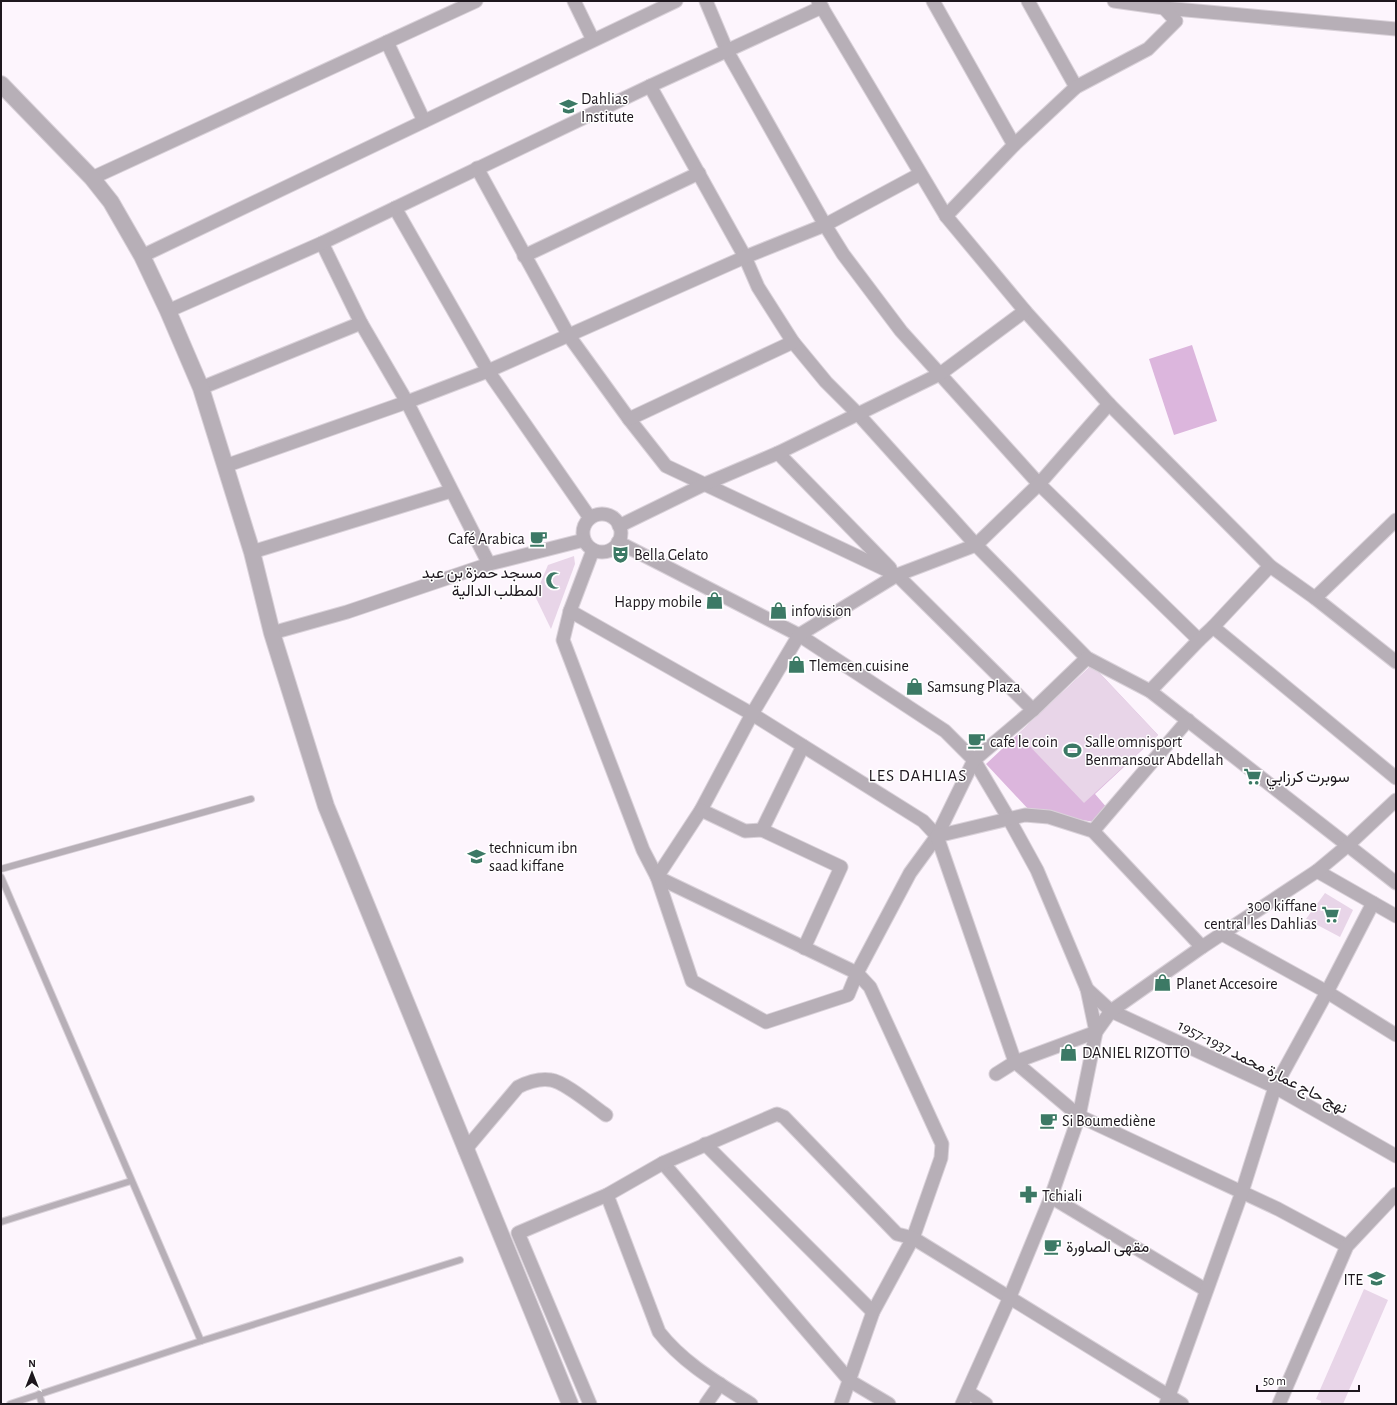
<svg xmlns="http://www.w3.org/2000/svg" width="1397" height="1405" font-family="'Alegreya Sans',Vazirmatn,sans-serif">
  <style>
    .green { fill: #dcb6dd }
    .building { fill: #e8d5e8 }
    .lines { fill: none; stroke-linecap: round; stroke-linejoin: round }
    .service-casing { stroke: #d9d1d9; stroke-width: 8 }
    .minor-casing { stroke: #d9d1d9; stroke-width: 15 }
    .tertiary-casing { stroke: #d9d1d9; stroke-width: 18 }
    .service { stroke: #b7afb7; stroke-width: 6 }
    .minor { stroke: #b7afb7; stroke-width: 13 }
    .tertiary { stroke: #b7afb7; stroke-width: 16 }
    .labels { text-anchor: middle; stroke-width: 3; stroke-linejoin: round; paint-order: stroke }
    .poi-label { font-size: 16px; fill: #1e171e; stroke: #fff; text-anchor: start }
    .street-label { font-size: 16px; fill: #1e171e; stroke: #fff }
    .neighbourhood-label { font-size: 17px; letter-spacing: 1px; fill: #1e171e; stroke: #fff }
  </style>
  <rect width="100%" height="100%" fill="#fdf5fd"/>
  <g class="green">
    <polygon points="1192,345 1217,421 1174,435 1149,359"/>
    <polygon points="1092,665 1158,735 1095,794 1108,809 1094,822 1030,811 986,764"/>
  </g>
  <g class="building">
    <polygon points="574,556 575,564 551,629 535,596 548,565"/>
    <polygon points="1092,665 1158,735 1084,803 1018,734"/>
    <polygon points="1325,893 1353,910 1340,937 1306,919"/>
    <polygon points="1364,1289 1388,1300 1343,1404 1320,1404 1321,1401 1316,1399"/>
  </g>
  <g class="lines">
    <defs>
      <g id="service">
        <polyline points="1,869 251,799"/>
        <polyline points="1,877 201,1341"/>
        <polyline points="1,1222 131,1181"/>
        <polyline points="39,1394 42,1404"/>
        <polyline points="10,1404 201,1341 460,1260"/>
      </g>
      <g id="minor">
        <polyline points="574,1 593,40"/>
        <polyline points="706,1 727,51 825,225 843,254 901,331 1039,484 1199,640"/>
        <polyline points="818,1 946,216 1025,311 1109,404 1270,566 1315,598 1396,520"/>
        <polyline points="933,1 1014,145"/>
        <polyline points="1028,1 1076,87"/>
        <polyline points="1114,1 1164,8 1396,29"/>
        <polyline points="387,42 424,121"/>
        <polyline points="650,86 745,257 758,287 793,342 826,382 858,414 976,545 1087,658 1150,691 1396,883"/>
        <polyline points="477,168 569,336 629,419 666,466 897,575 1033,710"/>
        <polyline points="92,178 476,1"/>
        <polyline points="395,208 488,371 590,518"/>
        <polyline points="946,216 1014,145 1076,87 1148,49 1176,21 1164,8"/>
        <polyline points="322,243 361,323 407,402 489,564"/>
        <polyline points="142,256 676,1"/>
        <polyline points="524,256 699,173"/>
        <polyline points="168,311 322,243 650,86 822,7"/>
        <polyline points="201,388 361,323"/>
        <polyline points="629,419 793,342"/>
        <polyline points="778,453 890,568"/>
        <polyline points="225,466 407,402 488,371 745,257 825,225 920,174"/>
        <circle cx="602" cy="533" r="19"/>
        <polyline points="619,526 705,484 778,453 940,374 1025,311"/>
        <polyline points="618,542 799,635 945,731 974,760 1009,819 1037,870 1087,989 1111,1011 1275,1087 1396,1156"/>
        <polyline points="593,550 570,611 563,640 643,850 657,877 857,973 870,987 942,1144 941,1158 913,1238 873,1312 841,1404"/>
        <polyline points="252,552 451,491"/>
        <polyline points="1315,598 1396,662"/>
        <polyline points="570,611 752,714 923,821 937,836"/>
        <polyline points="1213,627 1396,778"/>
        <polyline points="272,633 347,612 489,564 584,540"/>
        <polyline points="1087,658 1033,710 974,760 937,836 910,873 857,973 848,995 766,1022 692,981 657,877 701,810 752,714 799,635 897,575 976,545 1039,484 1109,404"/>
        <polyline points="1150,691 1199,640 1213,627 1270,566"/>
        <polyline points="701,810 745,831 762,830 841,867 804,948"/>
        <polyline points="762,830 803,746"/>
        <polyline points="1093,831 1188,720"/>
        <polyline points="1317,871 1396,916"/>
        <polyline points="1222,934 1327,992 1396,1035"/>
        <polyline points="1202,947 1093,831 1049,817 1025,815 937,836 1015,1062 1079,1116 1278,1209 1347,1246"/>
        <polyline points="996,1074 1015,1062 1096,1032 1111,1011 1202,947 1317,871 1347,846 1396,800"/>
        <polyline points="705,1144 873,1312"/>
        <path d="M465,1150L518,1087C528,1082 539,1078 551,1080C565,1082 593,1106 606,1115"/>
        <polyline points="663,1163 850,1381 889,1404"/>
        <path d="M607,1195L659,1332C683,1363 718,1383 751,1404"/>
        <polyline points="1051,1197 1206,1290"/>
        <polyline points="968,1392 986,1404"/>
        <polyline points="590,1404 518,1233 607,1195 663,1163 777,1114 784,1117 897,1234 913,1238 1182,1404"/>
        <polyline points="706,1404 720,1384"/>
        <polyline points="962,1404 1009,1299 1051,1197 1079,1116 1096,1032 1087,989"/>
        <polyline points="1166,1404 1242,1192 1275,1087 1327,992 1373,903"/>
        <polyline points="1279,1404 1347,1246 1396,1194"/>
      </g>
      <polyline id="tertiary" points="1,84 92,178 111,202 142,256 168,311 201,388 252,552 272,633 326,806 570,1404"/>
    </defs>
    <use href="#service" class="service-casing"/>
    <use href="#minor" class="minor-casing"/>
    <use href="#tertiary" class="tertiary-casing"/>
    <use href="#service" class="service"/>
    <use href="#minor" class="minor"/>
    <use href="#tertiary" class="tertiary"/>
  </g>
  <defs>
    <symbol id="school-bare" viewBox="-9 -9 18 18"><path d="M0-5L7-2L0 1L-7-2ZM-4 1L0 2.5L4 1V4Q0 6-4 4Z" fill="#3c7965" stroke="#fff" stroke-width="2.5" paint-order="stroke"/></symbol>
    <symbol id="cafe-bare" viewBox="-9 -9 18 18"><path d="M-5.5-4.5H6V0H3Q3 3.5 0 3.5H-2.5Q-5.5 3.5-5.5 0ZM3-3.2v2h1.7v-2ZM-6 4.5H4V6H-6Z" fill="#3c7965" stroke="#fff" stroke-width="2.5" paint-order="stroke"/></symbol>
    <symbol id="theatre-bare" viewBox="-9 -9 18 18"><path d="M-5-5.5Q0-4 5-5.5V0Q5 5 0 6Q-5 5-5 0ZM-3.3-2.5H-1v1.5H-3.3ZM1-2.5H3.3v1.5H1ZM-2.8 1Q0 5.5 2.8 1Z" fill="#3c7965" stroke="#fff" stroke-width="2.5" paint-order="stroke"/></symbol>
    <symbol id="mosque-bare" viewBox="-9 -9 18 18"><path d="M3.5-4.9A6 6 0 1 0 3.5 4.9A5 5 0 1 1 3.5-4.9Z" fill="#3c7965" stroke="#fff" stroke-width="2.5" paint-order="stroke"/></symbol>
    <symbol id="shop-bare" viewBox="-9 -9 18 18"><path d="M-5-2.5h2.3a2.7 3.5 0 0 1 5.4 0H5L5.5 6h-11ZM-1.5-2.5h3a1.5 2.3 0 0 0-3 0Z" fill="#3c7965" stroke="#fff" stroke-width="2.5" paint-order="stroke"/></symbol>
    <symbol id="stadium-bare" viewBox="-9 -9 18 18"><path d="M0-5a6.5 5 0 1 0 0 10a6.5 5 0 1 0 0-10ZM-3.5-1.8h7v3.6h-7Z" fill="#3c7965" stroke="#fff" stroke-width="2.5" paint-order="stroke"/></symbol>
    <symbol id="supermarket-bare" viewBox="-9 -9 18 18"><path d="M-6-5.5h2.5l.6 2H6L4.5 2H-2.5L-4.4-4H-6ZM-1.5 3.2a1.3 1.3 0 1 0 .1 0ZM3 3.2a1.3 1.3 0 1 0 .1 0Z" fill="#3c7965" stroke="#fff" stroke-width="2.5" paint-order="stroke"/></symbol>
    <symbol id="pharmacy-bare" viewBox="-9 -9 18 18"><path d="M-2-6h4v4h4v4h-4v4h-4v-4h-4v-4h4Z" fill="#3c7965" stroke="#fff" stroke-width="2.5" paint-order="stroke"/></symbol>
    <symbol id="university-bare" viewBox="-9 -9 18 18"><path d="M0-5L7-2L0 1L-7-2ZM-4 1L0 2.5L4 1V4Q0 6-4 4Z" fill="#3c7965" stroke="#fff" stroke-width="2.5" paint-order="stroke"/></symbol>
  </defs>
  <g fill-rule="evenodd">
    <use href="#school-bare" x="556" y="94" width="25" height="25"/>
    <use href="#cafe-bare" x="526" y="526" width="25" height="25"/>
    <use href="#theatre-bare" x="608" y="542" width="25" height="25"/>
    <use href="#mosque-bare" x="542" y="568" width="25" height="25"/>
    <use href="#shop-bare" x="702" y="588" width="25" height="25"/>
    <use href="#shop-bare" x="766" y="598" width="25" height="25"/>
    <use href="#shop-bare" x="784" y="652" width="25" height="25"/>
    <use href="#shop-bare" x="902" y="674" width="25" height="25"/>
    <use href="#cafe-bare" x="964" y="728" width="25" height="25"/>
    <use href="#stadium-bare" x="1060" y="738" width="25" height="25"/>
    <use href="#supermarket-bare" x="1240" y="764" width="25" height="25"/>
    <use href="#school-bare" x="464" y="844" width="25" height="25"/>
    <use href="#supermarket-bare" x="1318" y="902" width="25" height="25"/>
    <use href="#shop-bare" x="1150" y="970" width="25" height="25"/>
    <use href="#shop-bare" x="1056" y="1040" width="25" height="25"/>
    <use href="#cafe-bare" x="1036" y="1108" width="25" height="25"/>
    <use href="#pharmacy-bare" x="1016" y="1182" width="25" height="25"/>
    <use href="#cafe-bare" x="1040" y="1234" width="25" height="25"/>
    <use href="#university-bare" x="1364" y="1266" width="25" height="25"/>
  </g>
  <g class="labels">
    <g class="poi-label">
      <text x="581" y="104">Dahlias<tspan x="581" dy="18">Institute</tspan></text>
      <text x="525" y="544" text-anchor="end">Café Arabica</text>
      <text x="634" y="560">Bella Gelato</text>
      <text x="542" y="578" text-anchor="end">مسجد حمزة بن عبد<tspan x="542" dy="18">المطلب الدالية</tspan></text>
      <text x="702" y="607" text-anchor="end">Happy mobile</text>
      <text x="791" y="616">infovision</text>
      <text x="809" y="671">Tlemcen cuisine</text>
      <text x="927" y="692">Samsung Plaza</text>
      <text x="990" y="747">cafe le coin</text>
      <text x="1085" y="747">Salle omnisport<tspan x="1085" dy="18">Benmansour Abdellah</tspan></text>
      <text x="1266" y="782">سوبرت كرزابي</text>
      <text x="489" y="853">technicum ibn<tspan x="489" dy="18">saad kiffane</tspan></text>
      <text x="1317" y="911" text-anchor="end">300 kiffane<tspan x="1317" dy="18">central les Dahlias</tspan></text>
      <text x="1176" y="989">Planet Accesoire</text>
      <text x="1082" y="1058">DANIEL RIZOTTO</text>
      <text x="1062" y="1126">Si Boumediène</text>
      <text x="1042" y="1201">Tchiali</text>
      <text x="1066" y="1252">مقهى الصاورة</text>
      <text x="1363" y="1285" text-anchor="end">ITE</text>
    </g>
    <g class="street-label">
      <text transform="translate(1263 1066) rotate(27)" y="6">نهج حاج عمارة محمد 1937-1957</text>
    </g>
    <g class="neighbourhood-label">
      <text x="918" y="781">LES DAHLIAS</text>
    </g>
  </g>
  <rect width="1397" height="1405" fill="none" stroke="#1e171e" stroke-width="4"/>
  <g transform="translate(32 1373)" stroke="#ffffff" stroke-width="3" paint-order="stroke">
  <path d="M0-3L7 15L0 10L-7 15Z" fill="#1e171e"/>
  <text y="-6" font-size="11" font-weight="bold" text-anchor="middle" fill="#1e171e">N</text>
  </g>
  <path d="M1257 1385v6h102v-6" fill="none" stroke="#1e171e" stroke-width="2"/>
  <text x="1263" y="1385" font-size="12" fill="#1e171e" stroke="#ffffff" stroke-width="3" paint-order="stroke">50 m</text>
</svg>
